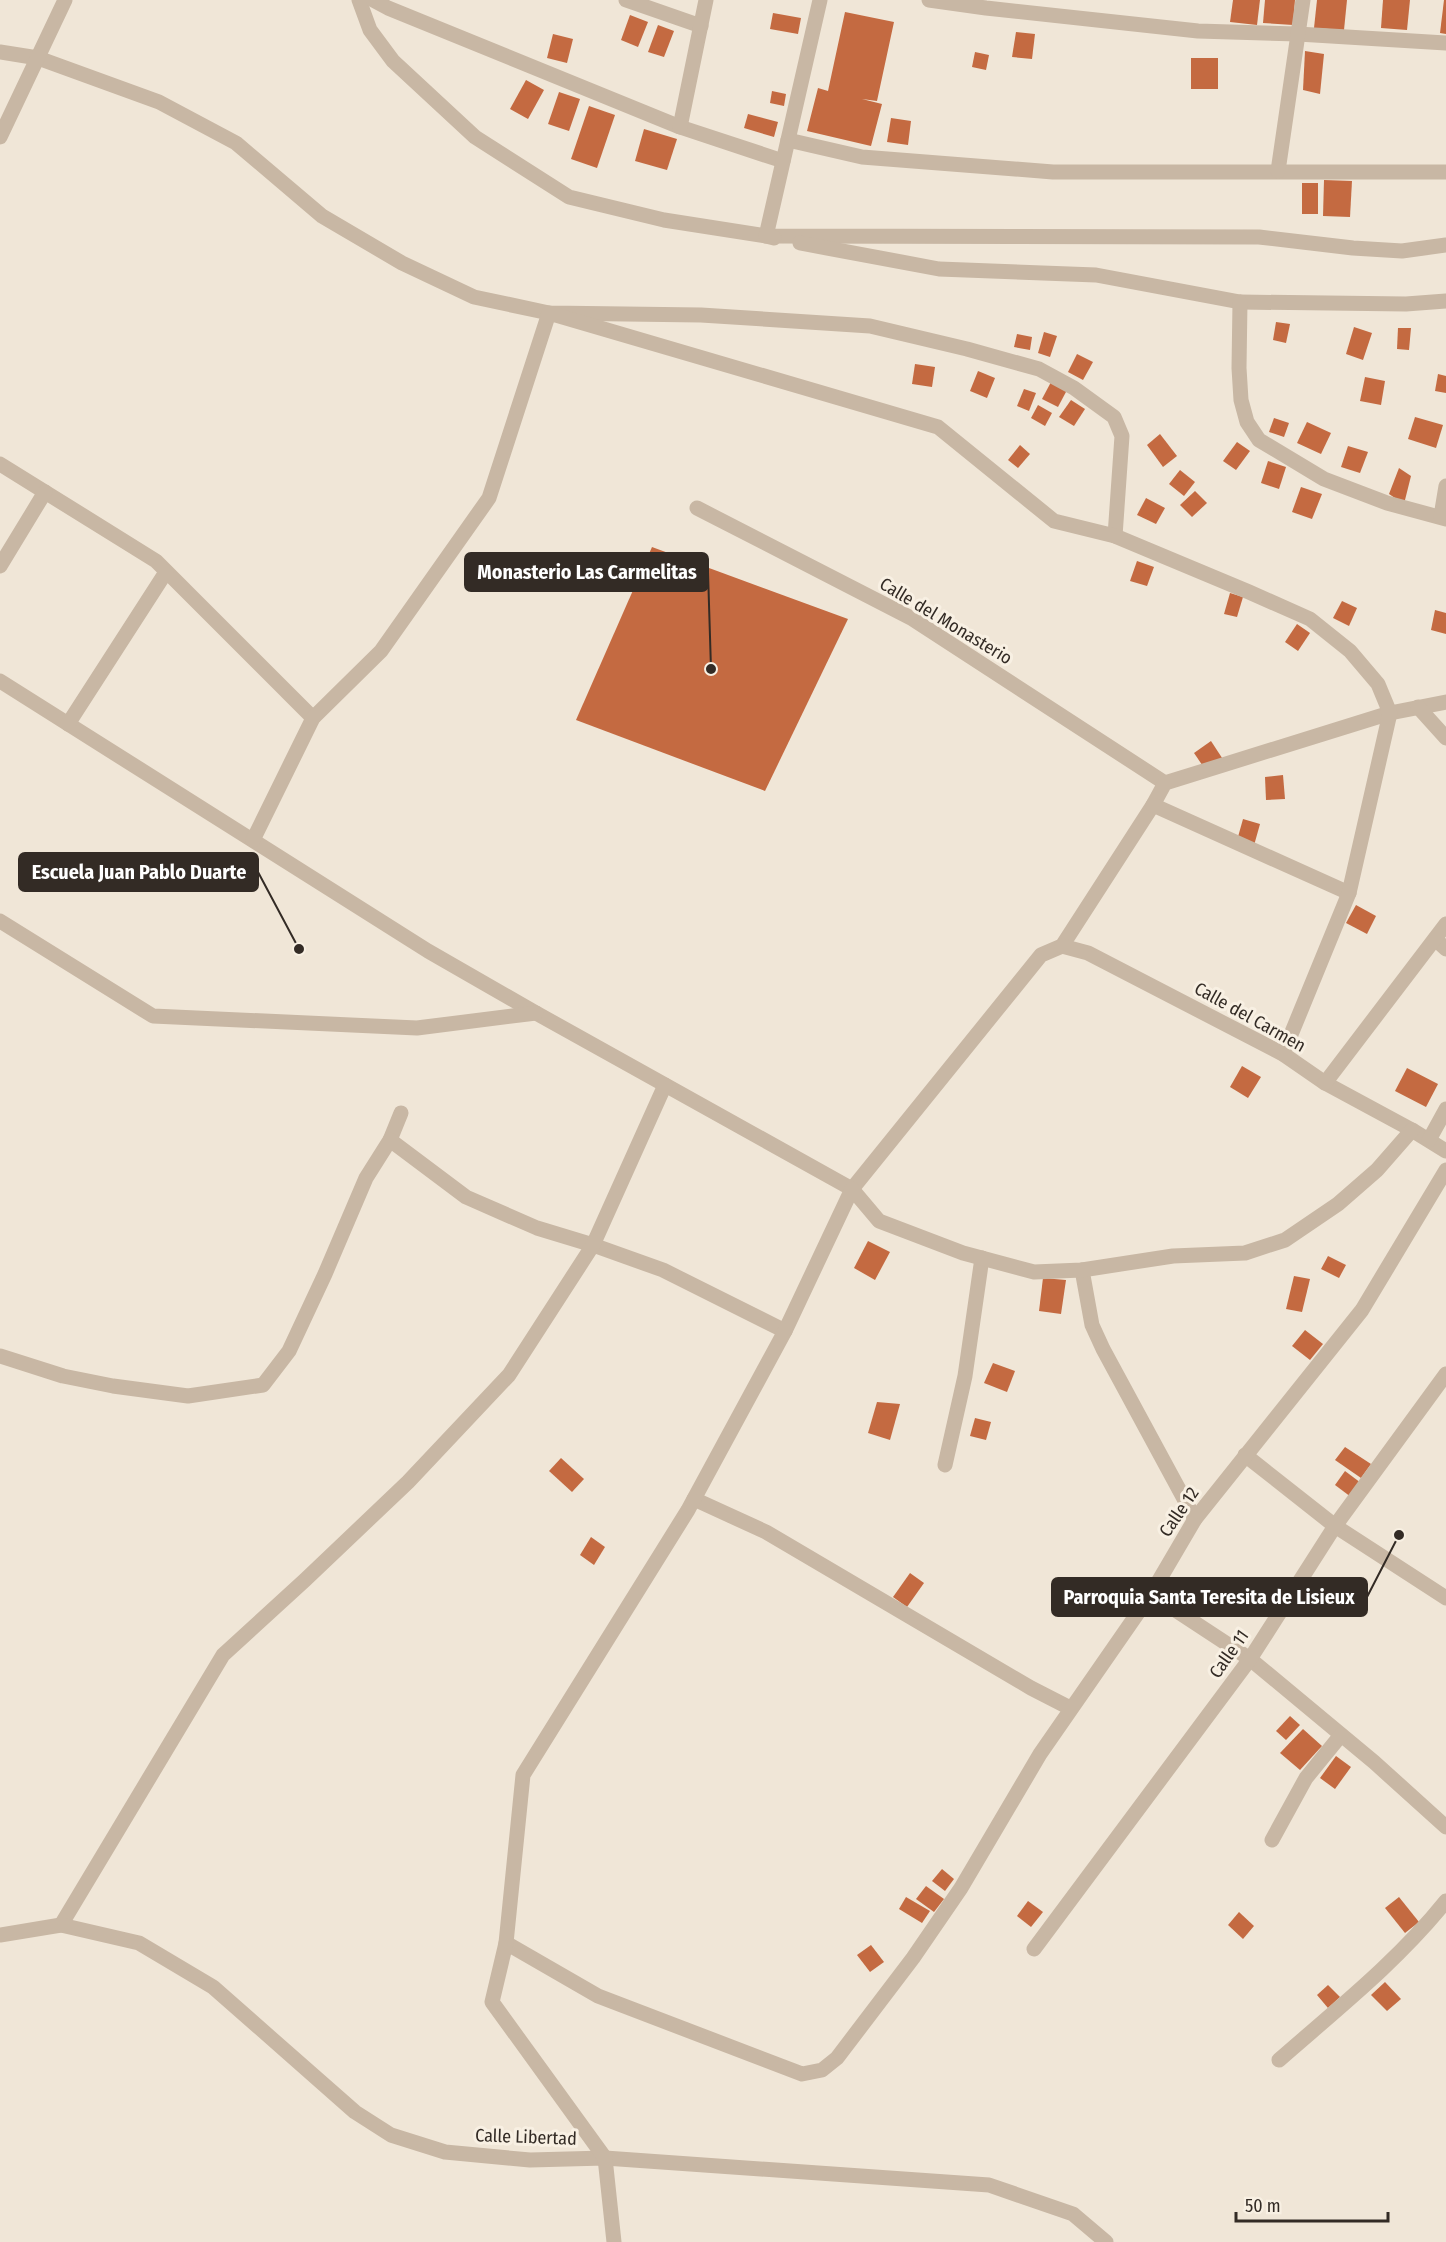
<svg xmlns="http://www.w3.org/2000/svg" width="1446" height="2242" font-family="'Fira Sans Condensed',sans-serif">
  <style>
    .building { fill: #c46a41 }
    .lines { fill: none; stroke-linecap: round; stroke-linejoin: round }
    .minor { stroke: #c8b7a4; stroke-width: 15 }
    .labels { text-anchor: middle; stroke-width: 6; stroke-linejoin: round; paint-order: stroke }
    .street-label { font-size: 18px; fill: #332b25; stroke: #f8f0e3 }
    .leader { fill: none; stroke: #332b25; stroke-width: 2 }
    .callout-dot { fill: #332b25; stroke: #f8f0e3; stroke-width: 2 }
    .callout { fill: #332b25; stroke: #332b25; stroke-width: 2 }
    .callout-label { font-size: 20px; text-anchor: middle; font-weight: bold; fill: #fff }
  </style>
  <rect width="100%" height="100%" fill="#f0e6d7"/>
  <g class="building">
    <polygon points="1233,0 1260,0 1257,25 1230,22"/>
    <polygon points="1265,0 1295,0 1293,25 1263,23"/>
    <polygon points="1317,0 1347,0 1344,30 1314,28"/>
    <polygon points="1383,0 1410,0 1407,30 1381,28"/>
    <polygon points="1444,0 1446,0 1446,34 1440,33"/>
    <polygon points="845,12 894,22 877,101 862,99 882,104 871,146 807,131 818,88 828,91"/>
    <polygon points="773,13 801,18 798,34 770,29"/>
    <polygon points="630,15 648,22 638,47 621,40"/>
    <polygon points="658,25 674,31 664,57 648,52"/>
    <polygon points="1016,32 1035,34 1032,59 1012,57"/>
    <polygon points="553,34 573,39 567,63 547,58"/>
    <polygon points="1305,51 1324,54 1320,94 1303,90"/>
    <polygon points="975,52 989,55 986,70 972,67"/>
    <rect x="1191" y="58" width="27" height="31"/>
    <polygon points="526,80 544,90 528,119 510,109"/>
    <polygon points="772,91 786,94 784,106 770,103"/>
    <polygon points="559,92 580,99 569,131 548,124"/>
    <polygon points="589,106 615,115 597,168 571,159"/>
    <polygon points="748,114 778,122 774,137 744,128"/>
    <polygon points="891,118 911,121 908,145 887,142"/>
    <polygon points="644,129 677,139 667,170 635,161"/>
    <polygon points="1324,180 1352,181 1350,217 1323,216"/>
    <rect x="1302" y="183" width="16" height="31"/>
    <polygon points="1276,322 1290,324 1286,343 1273,340"/>
    <polygon points="1354,327 1372,333 1363,360 1346,354"/>
    <polygon points="1398,328 1411,328 1409,350 1397,349"/>
    <polygon points="1044,332 1057,336 1050,357 1038,353"/>
    <polygon points="1017,334 1032,337 1030,350 1014,347"/>
    <polygon points="1077,354 1093,362 1083,380 1068,372"/>
    <polygon points="915,364 935,367 932,387 912,384"/>
    <polygon points="978,371 995,378 987,398 970,391"/>
    <polygon points="1438,374 1446,376 1446,393 1435,391"/>
    <polygon points="1365,377 1385,381 1381,405 1360,401"/>
    <polygon points="1051,382 1067,390 1058,407 1042,399"/>
    <polygon points="1024,389 1036,393 1029,411 1017,406"/>
    <polygon points="1071,400 1085,409 1074,426 1059,417"/>
    <polygon points="1038,405 1052,413 1045,426 1031,418"/>
    <polygon points="1415,417 1443,425 1436,448 1408,439"/>
    <polygon points="1274,418 1289,423 1284,437 1269,432"/>
    <polygon points="1307,422 1331,433 1321,454 1297,443"/>
    <polygon points="1160,434 1177,456 1163,467 1147,445"/>
    <polygon points="1237,442 1250,451 1236,470 1223,461"/>
    <polygon points="1020,445 1030,454 1018,468 1008,460"/>
    <polygon points="1348,446 1368,452 1360,473 1341,467"/>
    <polygon points="1268,461 1286,467 1279,489 1261,483"/>
    <polygon points="1399,468 1411,476 1404,504 1389,494"/>
    <polygon points="1180,470 1195,482 1184,496 1169,484"/>
    <polygon points="1301,487 1322,494 1312,519 1292,512"/>
    <polygon points="1195,491 1207,503 1192,517 1180,505"/>
    <polygon points="1146,498 1165,508 1156,524 1137,515"/>
    <polygon points="652,547 848,619 765,791 576,720"/>
    <polygon points="1137,561 1154,567 1147,586 1130,581"/>
    <polygon points="1230,593 1243,597 1237,617 1224,614"/>
    <polygon points="1342,601 1357,608 1349,626 1333,618"/>
    <polygon points="1435,610 1446,613 1446,634 1431,630"/>
    <polygon points="1297,624 1310,633 1298,651 1285,642"/>
    <polygon points="1211,741 1226,764 1209,775 1194,753"/>
    <polygon points="1283,775 1285,799 1266,800 1265,777"/>
    <polygon points="1243,819 1260,824 1253,849 1236,844"/>
    <polygon points="1356,905 1376,916 1367,934 1346,923"/>
    <polygon points="1242,1066 1261,1077 1248,1098 1230,1087"/>
    <polygon points="1407,1068 1438,1084 1426,1107 1395,1091"/>
    <polygon points="868,1241 890,1252 875,1280 854,1268"/>
    <polygon points="1328,1256 1346,1265 1339,1278 1321,1269"/>
    <polygon points="1294,1276 1310,1279 1302,1312 1286,1309"/>
    <polygon points="1043,1278 1066,1280 1061,1314 1039,1311"/>
    <polygon points="1305,1330 1323,1344 1310,1360 1292,1346"/>
    <polygon points="993,1363 1015,1371 1007,1392 984,1383"/>
    <polygon points="877,1402 900,1404 890,1440 868,1433"/>
    <polygon points="975,1418 991,1422 986,1440 970,1436"/>
    <polygon points="1345,1447 1371,1464 1361,1478 1335,1460"/>
    <polygon points="561,1458 584,1479 572,1492 549,1471"/>
    <polygon points="1345,1471 1361,1483 1351,1497 1335,1485"/>
    <polygon points="591,1537 605,1547 594,1565 580,1555"/>
    <polygon points="910,1573 924,1583 907,1607 893,1597"/>
    <polygon points="1290,1716 1300,1725 1286,1740 1276,1731"/>
    <polygon points="1303,1729 1322,1746 1300,1770 1280,1753"/>
    <polygon points="1336,1756 1351,1767 1335,1789 1320,1778"/>
    <polygon points="942,1869 954,1879 945,1891 932,1881"/>
    <polygon points="926,1886 944,1899 934,1912 916,1899"/>
    <polygon points="906,1897 930,1911 922,1923 899,1909"/>
    <polygon points="1399,1897 1419,1922 1405,1933 1385,1908"/>
    <polygon points="1028,1901 1043,1912 1031,1927 1017,1916"/>
    <polygon points="1239,1912 1254,1926 1243,1939 1228,1925"/>
    <polygon points="871,1945 884,1962 870,1972 857,1955"/>
    <polygon points="1385,1982 1401,1999 1387,2011 1371,1995"/>
    <polygon points="1328,1985 1340,1997 1328,2008 1317,1995"/>
  </g>
  <g class="lines">
    <g class="minor">
      <polyline points="359,0 370,30 393,61 475,137 569,197 664,220 766,236 1259,237 1353,248 1402,251 1446,245"/>
      <polyline points="373,0 388,8 680,127 783,161"/>
      <polyline points="626,0 701,26"/>
      <polyline points="929,0 986,8 1198,31 1298,34 1446,43"/>
      <polyline points="0,52 38,58 159,102 236,143 322,216 402,263 474,297 549,313 701,315 870,326 967,349 1039,369 1074,388 1114,417 1122,436 1115,536"/>
      <polyline points="680,127 706,0"/>
      <polyline points="0,137 65,0"/>
      <polyline points="788,140 862,157 1053,172 1446,172"/>
      <polyline points="1278,171 1303,0"/>
      <polyline points="774,238 766,236 820,0"/>
      <polyline points="800,243 939,269 1096,275 1240,302 1406,304 1446,301"/>
      <polyline points="1240,302 1239,368 1241,400 1247,422 1259,440 1324,479 1387,503 1446,519"/>
      <polyline points="0,464 156,561 313,718"/>
      <polyline points="697,508 911,618 1165,783"/>
      <polyline points="1441,516 1446,486"/>
      <polyline points="0,566 45,492"/>
      <polyline points="0,681 428,951 536,1013 852,1189 1041,955 1062,946 1153,805 1165,783 1390,713 1446,702"/>
      <polyline points="1418,707 1446,738"/>
      <polyline points="68,724 166,572"/>
      <polyline points="1153,805 1349,893"/>
      <polyline points="253,840 313,718 381,651 489,498 549,313 938,427 1054,521 1115,536 1249,592 1310,619 1350,651 1378,684 1390,713 1349,893 1283,1054"/>
      <polyline points="0,921 153,1016 417,1028 536,1013"/>
      <polyline points="1435,939 1446,949"/>
      <polyline points="1062,946 1088,953 1283,1054 1325,1083 1412,1130 1446,1151"/>
      <polyline points="1325,1083 1446,924"/>
      <polyline points="390,1140 401,1113"/>
      <polyline points="1429,1140 1446,1109"/>
      <polyline points="1082,1270 1092,1325 1103,1349 1195,1519"/>
      <polyline points="0,1356 63,1376 113,1386 188,1396 263,1385 289,1351 325,1274 366,1178 390,1140 466,1197 537,1228 593,1245 663,1270 785,1331"/>
      <polyline points="1245,1455 1335,1526 1446,1598"/>
      <polyline points="945,1465 965,1376 982,1258"/>
      <polyline points="694,1499 766,1532 1031,1688 1070,1708"/>
      <polyline points="1151,1594 1250,1659 1374,1762 1446,1827"/>
      <polyline points="1272,1840 1306,1778 1341,1735"/>
      <polyline points="61,1925 223,1655 305,1580 408,1482 509,1375 593,1245 665,1085"/>
      <polyline points="0,1935 61,1925 139,1943 213,1987 355,2112 391,2135 445,2152 530,2160 605,2158 989,2185 1073,2214 1106,2242"/>
      <polyline points="506,1943 598,1996 802,2074 822,2070 837,2058 913,1958 961,1888 1040,1754 1151,1594 1195,1519 1362,1310 1446,1170"/>
      <polyline points="1034,1949 1250,1659 1335,1526 1446,1374"/>
      <path d="M1279,2060C1336,2010 1398,1961 1446,1901"/>
      <polyline points="614,2242 605,2158 492,2002 506,1943 523,1775 688,1510 785,1331 852,1189 879,1221 963,1253 1034,1272 1082,1270 1173,1256 1245,1253 1285,1240 1338,1204 1377,1170 1412,1130"/>
    </g>
  </g>
  <g class="labels">
    <g class="street-label">
      <text transform="translate(946 621) rotate(31)" y="6">Calle del Monasterio</text>
      <text transform="translate(1250 1017) rotate(29)" y="6">Calle del Carmen</text>
      <text transform="translate(1179 1512) rotate(-56)" y="6">Calle 12</text>
      <text transform="translate(1229 1654) rotate(-55)" y="6">Calle 11</text>
      <text transform="translate(526 2137) rotate(2)" y="6">Calle Libertad</text>
    </g>
  </g>
  <path class="leader" d="M711 669L708 572M299 949L258 872M1399 1535L1367 1597"/>
  <g class="callout-dot">
    <circle cx="711" cy="669" r="6"/>
    <circle cx="299" cy="949" r="6"/>
    <circle cx="1399" cy="1535" r="6"/>
  </g>
  <g class="callout">
    <rect x="465" y="553" width="243" height="38" rx="6"/>
    <rect x="19" y="853" width="239" height="38" rx="6"/>
    <rect x="1052" y="1578" width="315" height="38" rx="6"/>
  </g>
  <g class="callout-label">
    <text x="587" y="579">Monasterio Las Carmelitas</text>
    <text x="139" y="879">Escuela Juan Pablo Duarte</text>
    <text x="1209" y="1604">Parroquia Santa Teresita de Lisieux</text>
  </g>
  <path d="M1236 2212v9h152v-9" fill="none" stroke="#332b25" stroke-width="3"/>
  <text x="1245" y="2212" font-size="18" fill="#332b25" stroke="#f8f0e3" stroke-width="4.5" paint-order="stroke">50 m</text>
</svg>
